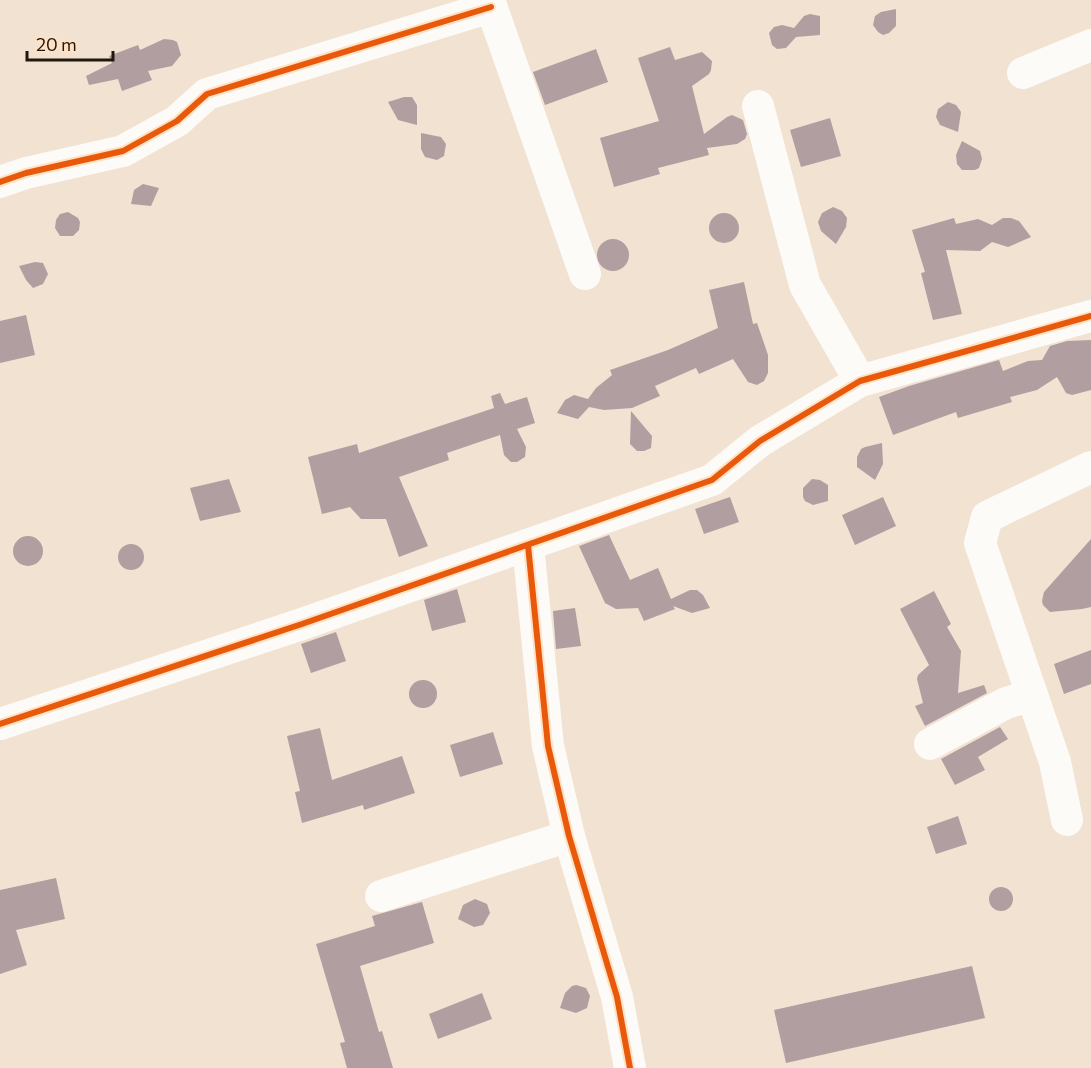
<svg xmlns="http://www.w3.org/2000/svg" width="1091" height="1068" font-family="Commissioner,sans-serif">
  <style>
    .building { fill: #b09ea1 }
    .lines { fill: none; stroke-linecap: round; stroke-linejoin: round }
    .minor { stroke: #fdfbf8; stroke-width: 32 }
    .cycleway-casing { stroke: #fee2c5; stroke-width: 10 }
    .cycleway { stroke: #e8590c; stroke-width: 6 }
  </style>
  <rect width="100%" height="100%" fill="#f1e2d2"/>
  <g class="building">
    <polygon points="896,9 896,26 889,33 883,35 878,32 873,25 875,16 881,12"/>
    <polygon points="810,14 820,16 820,35 796,37 786,48 777,49 772,45 769,33 774,27 782,25 794,28 804,16"/>
    <polygon points="164,39 173,40 177,42 181,55 172,66 148,71 152,80 122,91 118,79 89,85 86,76 112,63 109,56 138,45 140,50"/>
    <polygon points="670,47 675,60 702,52 712,61 711,70 709,74 692,86 704,134 727,117 732,115 743,120 747,134 745,139 737,144 707,148 709,155 658,168 660,174 614,187 600,138 659,121 638,58"/>
    <polygon points="596,49 608,82 545,105 533,72"/>
    <polygon points="404,97 412,97 417,105 417,125 398,120 388,102"/>
    <polygon points="948,102 956,105 961,112 958,132 940,125 936,117 938,109"/>
    <polygon points="830,118 841,156 801,167 790,130"/>
    <polygon points="421,133 441,137 446,144 444,156 437,160 425,157 421,149"/>
    <polygon points="962,141 980,151 982,159 979,168 975,170 962,170 957,164 956,155"/>
    <polygon points="143,184 159,188 151,206 131,204 134,190"/>
    <polygon points="833,207 842,211 847,218 846,227 836,244 821,231 818,222 822,213"/>
    <polygon points="68,212 78,218 80,222 79,230 73,236 60,236 55,228 56,220 60,214"/>
    <circle cx="724" cy="228" r="15"/>
    <polygon points="954,218 956,224 978,219 992,225 1003,218 1011,218 1019,221 1031,237 1008,247 992,242 980,251 946,250 962,314 933,320 921,273 925,272 912,230"/>
    <circle cx="613" cy="255" r="16"/>
    <polygon points="35,262 43,263 48,274 43,284 33,288 26,280 19,266"/>
    <polygon points="744,282 753,324 757,323 768,355 768,373 764,381 757,385 748,382 733,359 699,374 696,368 655,386 660,396 632,408 604,410 589,407 578,419 557,413 565,400 574,395 588,399 596,388 612,375 610,370 668,350 718,328 709,290"/>
    <polygon points="26,315 35,355 0,363 0,321"/>
    <polygon points="1091,340 1091,390 1072,395 1066,393 1057,377 1037,390 1010,397 1012,402 958,418 956,412 893,435 879,397 909,386 999,360 1003,371 1028,361 1042,360 1050,346 1067,341"/>
    <polygon points="500,393 505,404 527,397 535,423 517,429 526,447 525,457 517,462 511,462 504,455 500,435 447,453 449,460 399,477 428,546 399,557 386,519 361,519 350,507 322,514 308,457 357,444 359,453 494,408 491,396"/>
    <polygon points="631,411 652,436 651,448 644,451 637,451 630,444"/>
    <polygon points="882,443 883,464 875,480 857,467 857,457 861,449 865,447"/>
    <polygon points="229,479 241,512 200,521 190,488"/>
    <polygon points="812,479 820,480 828,485 828,501 813,505 805,501 803,497 803,488"/>
    <polygon points="730,497 739,522 704,534 695,509"/>
    <polygon points="883,497 896,526 855,545 842,515"/>
    <polygon points="609,535 630,580 658,568 671,599 690,590 697,590 703,595 710,608 692,613 673,606 675,609 644,621 638,608 616,609 605,603 579,546"/>
    <circle cx="28" cy="551" r="15"/>
    <polygon points="1091,539 1091,607 1082,609 1050,612 1043,605 1042,601 1044,592"/>
    <circle cx="131" cy="557" r="13"/>
    <polygon points="457,589 466,622 432,631 424,600"/>
    <polygon points="934,591 951,624 947,627 961,651 958,693 984,685 987,693 925,726 915,706 923,703 917,679 918,675 929,665 900,609"/>
    <polygon points="575,608 581,646 556,649 553,611"/>
    <polygon points="336,632 346,661 311,673 301,644"/>
    <polygon points="1091,650 1091,684 1064,694 1054,664"/>
    <circle cx="423" cy="694" r="14"/>
    <polygon points="1000,727 1008,739 978,757 985,770 955,785 941,759"/>
    <polygon points="320,728 332,780 402,756 415,793 364,810 363,805 302,823 295,792 300,791 287,736"/>
    <polygon points="493,732 503,764 460,777 450,745"/>
    <polygon points="958,816 967,844 936,854 927,827"/>
    <polygon points="56,878 65,919 16,930 27,965 0,974 0,890"/>
    <circle cx="1001" cy="899" r="12"/>
    <polygon points="475,899 487,904 490,913 483,925 474,927 458,919 463,905"/>
    <polygon points="422,902 434,943 360,966 379,1032 382,1031 393,1068 347,1068 340,1043 345,1042 316,944 375,926 372,916"/>
    <polygon points="972,966 985,1018 786,1063 774,1010"/>
    <polygon points="576,985 586,988 590,996 587,1008 576,1013 560,1008 565,993 572,986"/>
    <polygon points="482,993 492,1019 438,1039 429,1014"/>
  </g>
  <g class="lines">
    <g class="minor">
      <polyline points="489,0 585,274"/>
      <polyline points="1023,73 1091,45"/>
      <polyline points="758,106 805,285 860,381"/>
      <polyline points="0,182 26,173 123,151 177,121 207,94 491,7"/>
      <polyline points="528,545 548,746 569,836 617,997 630,1068"/>
      <polyline points="0,724 302,624 712,480 760,441 860,381 1091,316"/>
      <polyline points="930,744 1006,703 1032,695"/>
      <polyline points="1067,820 1055,762 980,543 987,517 1091,467"/>
      <polyline points="381,896 569,836"/>
    </g>
    <defs>
      <g id="cycleway">
        <polyline points="0,182 26,173 123,151 177,121 207,94 491,7"/>
        <polyline points="528,545 548,746 569,836 617,997 630,1068"/>
        <polyline points="0,724 302,624 712,480 760,441 860,381 1091,316"/>
      </g>
    </defs>
    <use href="#cycleway" class="cycleway-casing"/>
    <use href="#cycleway" class="cycleway"/>
  </g>
  <path d="M27 51v9h86v-9" fill="none" stroke="#22180d" stroke-width="3"/>
  <text x="36" y="51" font-size="18" fill="#22180d" stroke="#fee2c5" stroke-width="4.5" paint-order="stroke">20 m</text>
</svg>
